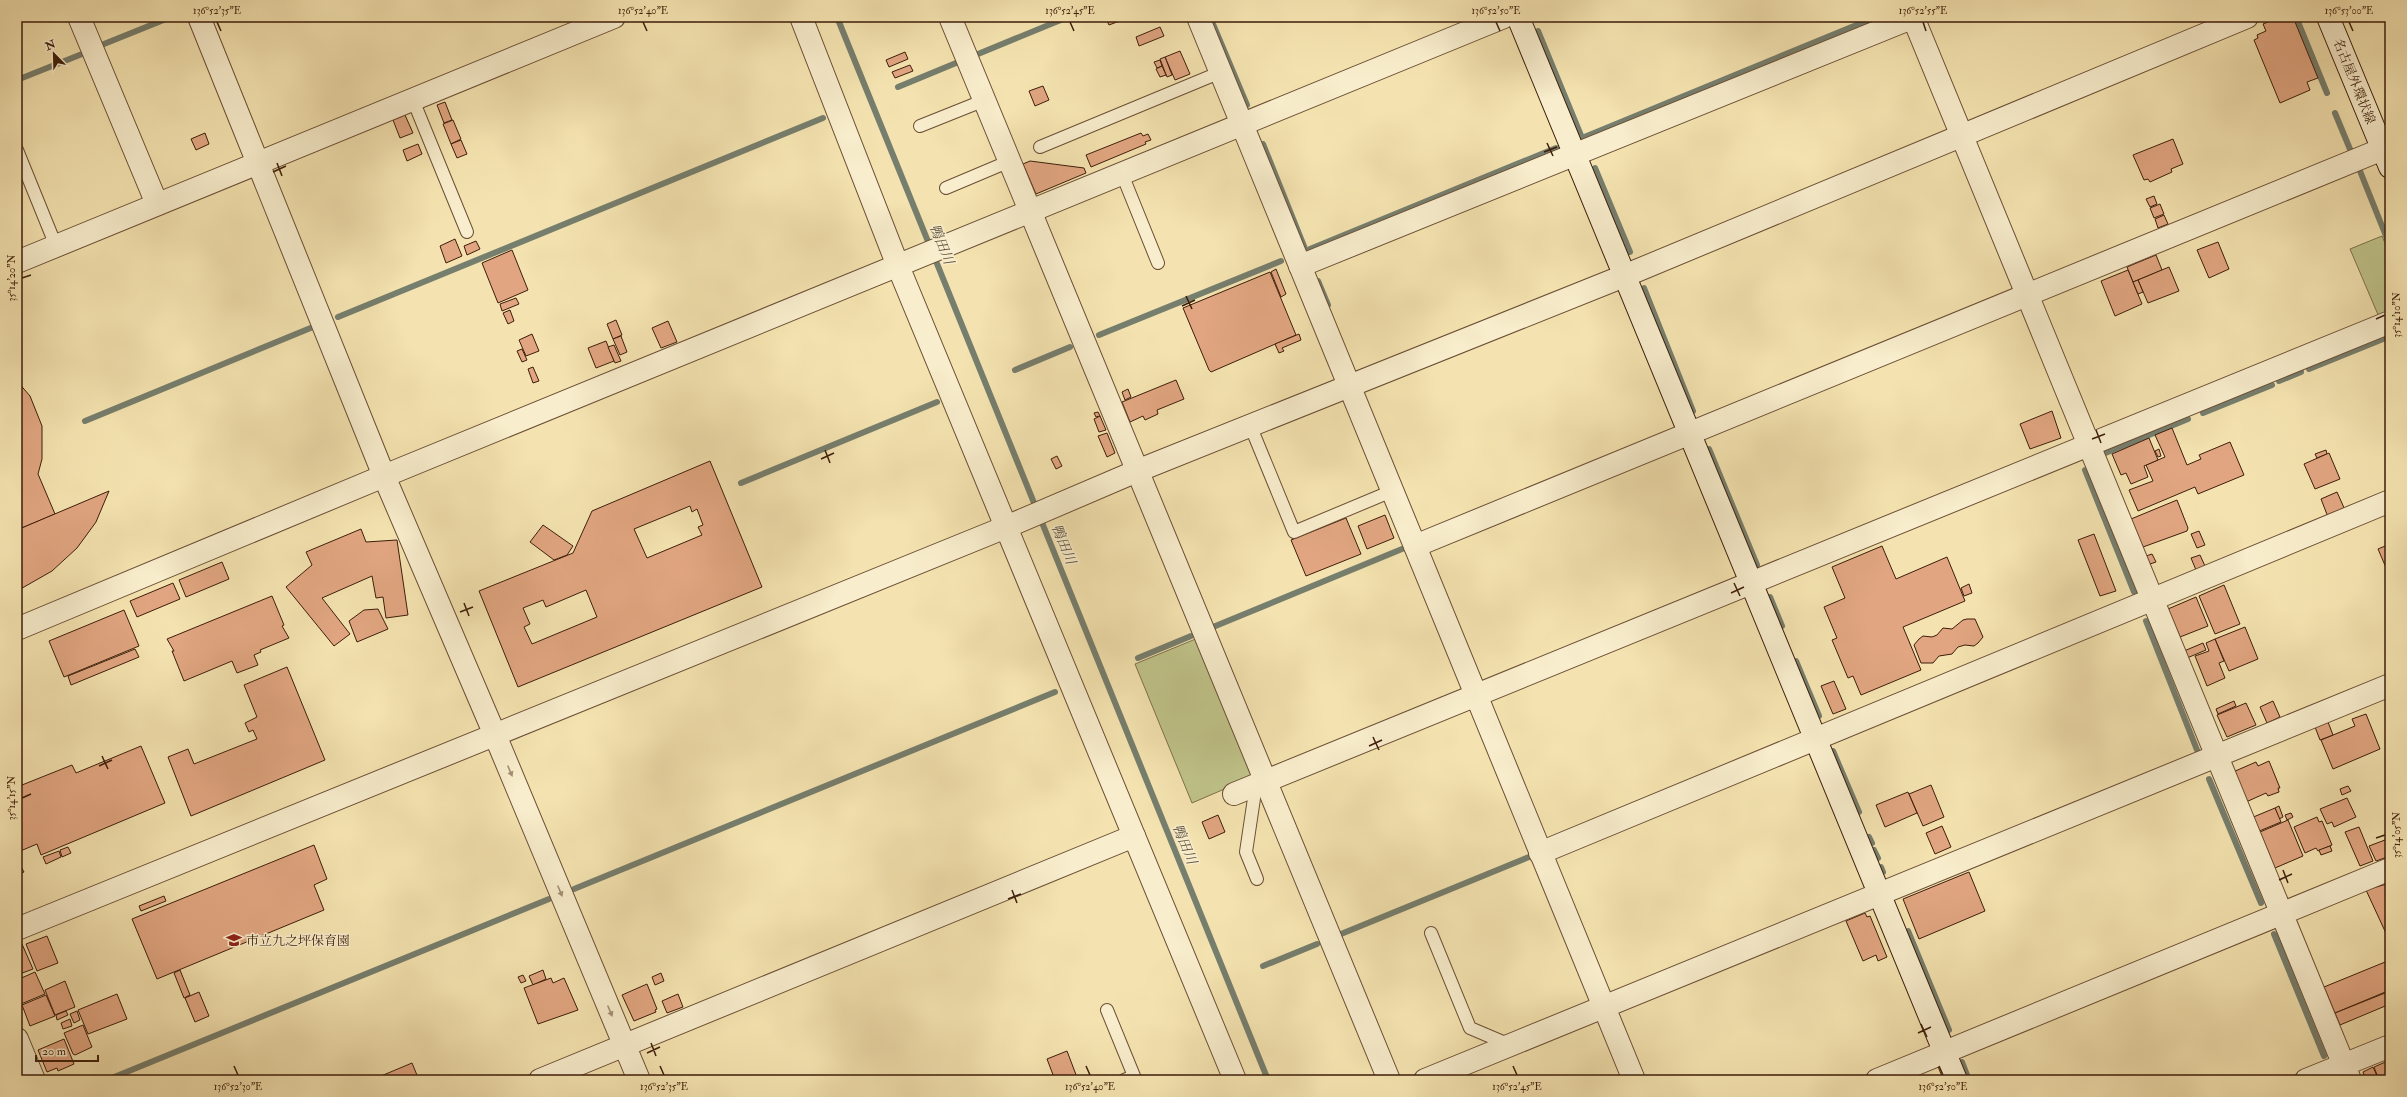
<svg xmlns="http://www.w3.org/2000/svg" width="2407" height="1097" font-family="'IM FELL Double Pica','Noto Serif JP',serif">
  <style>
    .green { fill: #bfc389; stroke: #7e704a }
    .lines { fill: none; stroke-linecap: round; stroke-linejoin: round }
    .stream { stroke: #767e6d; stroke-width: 6 }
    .building { fill: #e1a681; stroke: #3d1d0a; fill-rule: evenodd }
    .lane-casing { stroke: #6b4e34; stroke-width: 14 }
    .street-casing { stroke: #6b4e34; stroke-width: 24 }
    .secondary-casing { stroke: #3d1d0a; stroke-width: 24 }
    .lane { stroke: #f8edcc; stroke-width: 12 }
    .street { stroke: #f8edcc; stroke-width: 22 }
    .secondary { stroke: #f8edcc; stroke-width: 22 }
    .oneway { fill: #a48f75 }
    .ticks { fill: none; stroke: #3d1d0a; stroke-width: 1.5 }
    .labels { text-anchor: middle; stroke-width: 3; stroke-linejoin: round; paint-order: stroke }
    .street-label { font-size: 13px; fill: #3d1d0a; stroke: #f8edcc }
    .poi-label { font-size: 13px; fill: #3d1d0a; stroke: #f8edcc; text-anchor: start }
    .water-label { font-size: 14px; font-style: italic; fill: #5a4d3c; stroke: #f8edcc }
    .neatline { fill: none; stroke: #3d1d0a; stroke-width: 1.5 }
    .ticks-label { font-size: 10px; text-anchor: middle; fill: #3d1d0a }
  </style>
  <rect width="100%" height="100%" fill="#f4e3b0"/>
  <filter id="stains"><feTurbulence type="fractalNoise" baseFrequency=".005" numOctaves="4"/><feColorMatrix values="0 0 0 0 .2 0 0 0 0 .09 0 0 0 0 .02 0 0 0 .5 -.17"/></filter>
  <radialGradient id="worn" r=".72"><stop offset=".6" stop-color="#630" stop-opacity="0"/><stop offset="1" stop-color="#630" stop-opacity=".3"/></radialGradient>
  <g class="green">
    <polygon points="2382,236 2390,255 2390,313 2379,317 2350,249"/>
    <polygon points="1198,638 1252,771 1250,778 1192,803 1135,664"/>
  </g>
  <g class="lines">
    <g class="stream">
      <polyline points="837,17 1268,1080"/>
      <polyline points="1210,17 1247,105"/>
      <polyline points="2296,17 2327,93"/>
      <polyline points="1538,31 1582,138 1876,17"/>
      <polyline points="99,46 171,17"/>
      <polyline points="978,54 1068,17"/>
      <polyline points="17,80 82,54"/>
      <polyline points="898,87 956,63"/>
      <polyline points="2335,113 2352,154"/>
      <polyline points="1263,144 1306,251"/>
      <polyline points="1595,168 1630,252"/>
      <polyline points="2360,171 2390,246"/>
      <polyline points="1310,249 1556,148"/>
      <polyline points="1318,281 1328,305"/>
      <polyline points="1644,288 1693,411"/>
      <polyline points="338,317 823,118"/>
      <polyline points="1099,335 1281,261"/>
      <polyline points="2309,369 2388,337"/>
      <polyline points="1015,370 1070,347"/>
      <polyline points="2279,381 2301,372"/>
      <polyline points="2203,413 2272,385"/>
      <polyline points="85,421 313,327"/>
      <polyline points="1709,449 1757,565"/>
      <polyline points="2103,454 2188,419"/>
      <polyline points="2085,470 2134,592"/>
      <polyline points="741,483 937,402"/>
      <polyline points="1770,597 1782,626"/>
      <polyline points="2146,621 2197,750"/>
      <polyline points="1213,627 1402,549"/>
      <polyline points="1138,658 1191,636"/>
      <polyline points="1796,661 1819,716"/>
      <polyline points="1833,751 1859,812"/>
      <polyline points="2209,779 2261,903"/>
      <polyline points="1869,837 1872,843"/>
      <polyline points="1874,850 1878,858"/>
      <polyline points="1881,867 1883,872"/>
      <polyline points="574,889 1055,692"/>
      <polyline points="1908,931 1949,1030"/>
      <polyline points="1341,934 1529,857"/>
      <polyline points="2274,934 2324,1056"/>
      <polyline points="1263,966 1317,944"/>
      <polyline points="1962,1062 1969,1080"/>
      <polyline points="107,1080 549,899"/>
    </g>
  </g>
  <g class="building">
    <polygon points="1105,17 1130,17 1109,25"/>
    <polygon points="2280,17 2293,17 2318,78 2307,82 2310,90 2280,103 2254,40 2258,38 2257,35 2266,31 2263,24"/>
    <polygon points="1160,27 1164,36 1139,46 1136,37"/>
    <polygon points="1180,51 1190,74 1175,80 1165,57"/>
    <polygon points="905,52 908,59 889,67 886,60"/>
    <polygon points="1165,57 1172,75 1167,77 1160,59"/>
    <polygon points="1160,60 1162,66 1157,68 1154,62"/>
    <polygon points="910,65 913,71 895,78 892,72"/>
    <polygon points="1162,66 1166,75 1160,77 1156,69"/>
    <polygon points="1043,86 1049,100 1035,106 1029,91"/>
    <polygon points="445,102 452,120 444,123 437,105"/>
    <polygon points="405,115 413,133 400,138 393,120"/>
    <polygon points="453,120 461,139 451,144 443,124"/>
    <polygon points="205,133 209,144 196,150 191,139"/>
    <polygon points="1141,133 1143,136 1148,134 1151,140 1145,142 1146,144 1091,167 1086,155"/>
    <polygon points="2173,139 2183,164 2171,169 2172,172 2150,182 2148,179 2144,180 2133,155"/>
    <polygon points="461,140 467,154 457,158 451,144"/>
    <polygon points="418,144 422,154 407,161 403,150"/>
    <polygon points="1030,161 1084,168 1086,173 1036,194 1023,164"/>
    <polygon points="2154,196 2157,204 2150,207 2146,199"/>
    <polygon points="2160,204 2164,214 2154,218 2150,208"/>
    <polygon points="2164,215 2168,224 2158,228 2155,219"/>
    <polygon points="455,239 462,256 446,263 440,246"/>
    <polygon points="476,241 480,249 467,255 464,246"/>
    <polygon points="2218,242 2229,269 2209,278 2197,250"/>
    <polygon points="512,250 528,290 498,303 482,263"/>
    <polygon points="2156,255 2162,270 2133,282 2127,267"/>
    <polygon points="2169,267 2179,291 2148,303 2138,280"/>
    <polygon points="1276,269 1286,294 1281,297 1271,272"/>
    <polygon points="2128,270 2142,304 2115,316 2101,281"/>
    <polygon points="1270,272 1296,335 1211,372 1209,370 1183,308"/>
    <polygon points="2138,280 2143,292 2138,294 2133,282"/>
    <polygon points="516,298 519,304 502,311 500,304"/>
    <polygon points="510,310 514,321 508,324 503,313"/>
    <polygon points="616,320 622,335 613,339 607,324"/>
    <polygon points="668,321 677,342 661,348 652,328"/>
    <polygon points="532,334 539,351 526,356 519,340"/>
    <polygon points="1299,334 1301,340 1282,348 1284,351 1279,353 1275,344"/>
    <polygon points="621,336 627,352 620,355 613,339"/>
    <polygon points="606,341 614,361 596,368 588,348"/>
    <polygon points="614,345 621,361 615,363 608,347"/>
    <polygon points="522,349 527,360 522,362 517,351"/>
    <polygon points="533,367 539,381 533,383 528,369"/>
    <polygon points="1176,380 1184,399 1157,410 1158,414 1145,420 1143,416 1130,422 1122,402"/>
    <polygon points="17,381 30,396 42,426 42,459 38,474 55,514 17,530"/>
    <polygon points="1128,389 1131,397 1125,400 1122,392"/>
    <polygon points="2052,411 2061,438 2030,449 2020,424"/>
    <polygon points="1098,412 1100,416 1096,417 1094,413"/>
    <polygon points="1100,416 1106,430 1099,432 1094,419"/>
    <polygon points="2172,428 2187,465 2201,459 2199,455 2230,442 2244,475 2198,494 2195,487 2138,511 2129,490 2153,481 2146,465 2165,457 2155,435"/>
    <polygon points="1107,433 1115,453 1107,457 1098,436"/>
    <polygon points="2149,438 2158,460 2144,466 2148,477 2131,484 2126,473 2121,475 2112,454"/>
    <polygon points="2159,449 2161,456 2158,457 2155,451"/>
    <polygon points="2326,450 2327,454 2317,458 2315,454"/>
    <polygon points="2329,453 2340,479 2315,489 2304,464"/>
    <polygon points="1057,456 1062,466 1056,469 1051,459"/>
    <path d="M710,461L762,587L518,687L479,591L573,553L592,511ZM690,506L692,512L697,509L703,525L698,527L702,535L647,558L634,529ZM586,590L597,617L532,644L524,627L530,624L523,608L543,600L546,607Z"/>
    <polygon points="109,491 96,522 77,548 52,571 17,591 17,530"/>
    <polygon points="2337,492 2345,510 2328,517 2321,499"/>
    <polygon points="2177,500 2188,528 2187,531 2143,547 2131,519"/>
    <polygon points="1385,515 1394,538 1367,549 1358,526"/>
    <polygon points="1346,518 1361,554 1306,576 1291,540"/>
    <polygon points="543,525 573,546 567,555 554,560 530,542"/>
    <polygon points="361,529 366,542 397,540 408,615 386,618 383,597 376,598 372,576 322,598 350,634 334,646 286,587 312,565 306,552"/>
    <polygon points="2199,531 2205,545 2197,548 2191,534"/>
    <polygon points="2094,534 2116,591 2100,596 2078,540"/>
    <polygon points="2390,544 2390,577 2378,549"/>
    <polygon points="1882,546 1896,579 1947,557 1965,601 1903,627 1921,670 1861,695 1853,676 1848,678 1832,640 1837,638 1824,607 1845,598 1832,567"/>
    <polygon points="2152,554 2156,562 2150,564 2146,556"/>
    <polygon points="2200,555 2205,566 2196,570 2191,558"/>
    <polygon points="222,562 229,579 186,597 179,580"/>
    <polygon points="173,583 180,599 137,617 130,601"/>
    <polygon points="1969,584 1972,593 1964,596 1961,588"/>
    <polygon points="2224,585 2240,624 2215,634 2199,596"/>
    <polygon points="272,596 284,625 282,626 289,638 260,650 261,652 254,655 258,665 237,673 232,661 184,681 172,651 174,651 167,639"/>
    <polygon points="2196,597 2208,626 2180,637 2168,609"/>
    <polygon points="378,609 388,629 357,642 349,621 364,610"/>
    <polygon points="124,610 139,646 64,677 49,641"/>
    <polygon points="1967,619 1975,619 1983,637 1978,643 1974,646 1965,645 1958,647 1952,654 1939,656 1933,663 1921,663 1914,645 1919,639 1923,636 1932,637 1937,635 1943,628 1952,629 1963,620"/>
    <polygon points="2245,627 2258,659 2229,671 2215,639"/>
    <polygon points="2215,639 2224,661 2219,663 2225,678 2207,686 2195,656 2209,651 2206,643"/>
    <polygon points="2203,643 2206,650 2187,658 2184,651"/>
    <polygon points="135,649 139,657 71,685 68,676"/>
    <polygon points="287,667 325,760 191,816 168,757 188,749 194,764 257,739 253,730 249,732 245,723 257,717 244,685"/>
    <polygon points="1834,681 1846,709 1833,714 1821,686"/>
    <polygon points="2234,701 2236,706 2218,714 2216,709"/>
    <polygon points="2273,701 2280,717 2267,723 2260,707"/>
    <polygon points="2246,703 2256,725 2227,737 2217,715"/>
    <polygon points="2366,714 2380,749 2333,769 2321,740 2355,726 2352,719"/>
    <polygon points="2328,722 2333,735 2320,740 2315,727"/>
    <polygon points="141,746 165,803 41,855 37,844 18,852 22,861 17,863 17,787 72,765 76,773"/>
    <polygon points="2269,761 2280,788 2278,788 2279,792 2268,796 2266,793 2246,802 2233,772 2256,762 2258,766"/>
    <polygon points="1931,785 1944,817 1923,826 1909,794"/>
    <polygon points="2348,786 2351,791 2342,795 2340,789"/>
    <polygon points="1908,792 1917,813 1885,827 1876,805"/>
    <polygon points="2347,798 2356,817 2334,827 2332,822 2327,824 2320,809"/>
    <polygon points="2279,806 2283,817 2279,819 2275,808"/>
    <polygon points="2275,808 2281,822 2257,832 2251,818"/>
    <polygon points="2291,813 2293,817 2287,820 2285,815"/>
    <polygon points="1218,815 1225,832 1209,839 1202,822"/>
    <polygon points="2317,817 2319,822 2322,821 2332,845 2318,851 2316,848 2305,853 2294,827"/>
    <polygon points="2288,820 2303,856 2275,868 2260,832"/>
    <polygon points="1942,826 1951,847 1935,854 1926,833"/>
    <polygon points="2359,827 2373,861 2360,866 2345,832"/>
    <polygon points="2385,840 2390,856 2376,861 2369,846"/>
    <polygon points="314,845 327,879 314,885 324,910 157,979 132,919"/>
    <polygon points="2330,846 2332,851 2321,855 2319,850"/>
    <polygon points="68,847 71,853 62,857 60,850"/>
    <polygon points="59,851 61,857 46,864 43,857"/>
    <polygon points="19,863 24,872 17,875 17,864"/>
    <polygon points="1969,872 1985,911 1919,939 1903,899"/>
    <polygon points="2390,883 2390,942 2366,890"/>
    <polygon points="164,896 166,901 141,911 139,906"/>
    <polygon points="1865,913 1867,917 1870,916 1887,957 1878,961 1876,955 1863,961 1846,921"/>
    <polygon points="47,936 58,963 37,971 26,944"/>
    <polygon points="22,944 33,969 17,975 17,946"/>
    <polygon points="2390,960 2390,990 2335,1013 2324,987"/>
    <polygon points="180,970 190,995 184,998 174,973"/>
    <polygon points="543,970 546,979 533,985 529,976"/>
    <polygon points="35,972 45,994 21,1004 17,994 17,980"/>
    <polygon points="661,973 664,981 655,985 652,977"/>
    <polygon points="523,975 526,981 521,983 518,977"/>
    <polygon points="551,978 553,983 564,978 578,1010 538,1024 524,988"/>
    <polygon points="65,981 75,1007 55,1015 45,990"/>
    <polygon points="647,984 657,1009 655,1010 656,1012 634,1021 622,995"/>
    <polygon points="2390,991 2390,1004 2340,1025 2335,1013"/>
    <polygon points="199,992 209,1016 195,1022 185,998"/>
    <polygon points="117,994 127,1019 88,1034 78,1010"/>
    <polygon points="678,994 683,1007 667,1013 662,1001"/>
    <polygon points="46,995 55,1016 30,1026 22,1005"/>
    <polygon points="66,1011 68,1015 57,1020 56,1015"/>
    <polygon points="77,1011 80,1020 74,1023 70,1014"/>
    <polygon points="70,1019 72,1026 63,1029 61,1023"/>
    <polygon points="83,1025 92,1047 75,1055 73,1054 64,1033"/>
    <polygon points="64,1039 74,1064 58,1071 57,1068 47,1072 38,1050"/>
    <polygon points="1067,1051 1078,1080 1055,1080 1047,1059"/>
    <polygon points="2390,1060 2390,1080 2379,1080 2374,1067"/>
    <polygon points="412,1063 419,1080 382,1080 381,1076"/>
    <polygon points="2373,1067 2378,1078 2366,1080 2363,1072"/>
  </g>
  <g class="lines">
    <defs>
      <g id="lane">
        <polyline points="413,100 467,232"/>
        <polyline points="920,126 985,100"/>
        <polyline points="1040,147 1221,72"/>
        <polyline points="17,150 56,246"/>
        <polyline points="1122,174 1158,263"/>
        <polyline points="946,188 1010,161"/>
        <polyline points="1250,425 1294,532 1392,491"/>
        <polyline points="1256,785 1246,852 1257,879"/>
        <polyline points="1431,933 1470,1028 1510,1045"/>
        <polyline points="1107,1010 1134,1076 1124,1080"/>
      </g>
      <g id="street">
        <polyline points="79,17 157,204"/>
        <polyline points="199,17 384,476 495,735 639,1080"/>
        <polyline points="801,17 898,266 1235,1080"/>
        <polyline points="950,17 1389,1080"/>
        <polyline points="1198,17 1634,1080"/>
        <polyline points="1913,17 2350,1080"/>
        <polyline points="17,262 614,17"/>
        <polyline points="1300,266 1914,17"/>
        <polyline points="1415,546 2390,146"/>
        <polyline points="17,629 384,476 1504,17"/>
        <polyline points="1234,794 2390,322"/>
        <polyline points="1540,853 2390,501"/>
        <polyline points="17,929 1006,527 1137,471 1624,276 2247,17"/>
        <polyline points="17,1039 34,1080"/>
        <polyline points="540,1080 1134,836"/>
        <polyline points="1425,1080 2390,685"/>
        <polyline points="1877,1080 2390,869"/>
        <polyline points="2306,1080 2390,1046"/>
      </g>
      <g id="secondary">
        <polyline points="1518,17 1956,1080"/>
        <polyline points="2328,17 2390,167"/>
      </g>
    </defs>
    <use href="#lane" class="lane-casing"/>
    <use href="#street" class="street-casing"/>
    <use href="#secondary" class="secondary-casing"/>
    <use href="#lane" class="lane"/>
    <use href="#street" class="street"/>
    <use href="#secondary" class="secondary"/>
  </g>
  <defs><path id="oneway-solid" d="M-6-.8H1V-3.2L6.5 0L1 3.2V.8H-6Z"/></defs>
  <g class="oneway">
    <use href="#oneway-solid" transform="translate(510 771) rotate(67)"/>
    <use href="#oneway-solid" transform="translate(560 891) rotate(67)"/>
    <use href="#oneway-solid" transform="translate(610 1011) rotate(67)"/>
  </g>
  <path class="ticks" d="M217,22L221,31M643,22L647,31M1070,22L1074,31M1496,22L1500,31M1923,22L1926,31M2349,22L2353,31M1547,143L1553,156M1544,152L1557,147M277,163L282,176M273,172L286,166M22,278L31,275M1186,296L1192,309M1182,306L1195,300M2376,319L2385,315M2096,430L2101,443M2092,439L2105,434M825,450L830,463M821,459L834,453M1734,583L1740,596M1731,593L1744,587M464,603L469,616M460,612L473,607M1373,737L1379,750M1369,746L1382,740M102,756L108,769M99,766L112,760M22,798L31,794M2376,838L2385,835M2283,870L2288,883M2279,880L2292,874M1012,890L1017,903M1008,899L1021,894M1921,1024L1927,1037M1918,1033L1931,1027M651,1043L656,1056M647,1053L660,1047M234,1066L238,1075M660,1066L664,1075M1086,1066L1090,1075M1513,1066L1517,1075M1939,1066L1943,1075"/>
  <defs>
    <symbol id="school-bare" viewBox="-9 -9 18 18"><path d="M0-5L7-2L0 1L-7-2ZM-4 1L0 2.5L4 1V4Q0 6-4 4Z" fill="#8f2418" stroke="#f8edcc" stroke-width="2.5" paint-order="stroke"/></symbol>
  </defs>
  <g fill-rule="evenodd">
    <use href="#school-bare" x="223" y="929" width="22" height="22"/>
  </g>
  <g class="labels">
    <g class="street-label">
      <text transform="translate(2355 81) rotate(68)" y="5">名古屋外環状線</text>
    </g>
    <g class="poi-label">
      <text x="246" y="945">市立九之坪保育園</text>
    </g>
    <g class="water-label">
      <text transform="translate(942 244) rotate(68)" y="5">鴨田川</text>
      <text transform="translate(1064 544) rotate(68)" y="5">鴨田川</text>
      <text transform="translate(1185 844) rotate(68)" y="5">鴨田川</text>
    </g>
  </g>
  <rect width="2407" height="1097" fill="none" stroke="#f4e3b0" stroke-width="44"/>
  <g transform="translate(54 54) rotate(337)" stroke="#f8edcc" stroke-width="3" paint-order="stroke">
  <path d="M0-3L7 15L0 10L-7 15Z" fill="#3d1d0a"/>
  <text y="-6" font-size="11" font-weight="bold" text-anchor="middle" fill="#3d1d0a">N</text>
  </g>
  <path d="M36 1055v6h62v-6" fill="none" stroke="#3d1d0a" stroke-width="2"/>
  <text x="42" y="1055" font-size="12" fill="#3d1d0a" stroke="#f8edcc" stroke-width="3" paint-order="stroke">20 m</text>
  <rect x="22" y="22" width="2363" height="1053" class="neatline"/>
  <g class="ticks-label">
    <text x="217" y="14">136°52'35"E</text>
    <text x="643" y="14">136°52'40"E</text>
    <text x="1070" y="14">136°52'45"E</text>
    <text x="1496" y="14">136°52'50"E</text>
    <text x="1923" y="14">136°52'55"E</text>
    <text x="2349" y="14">136°53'00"E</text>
    <text transform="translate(11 278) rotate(-90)" y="4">35°14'20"N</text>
    <text transform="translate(2396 315) rotate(-90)" y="4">35°14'10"N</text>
    <text transform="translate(11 798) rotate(-90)" y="4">35°14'15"N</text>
    <text transform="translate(2396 835) rotate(-90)" y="4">35°14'05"N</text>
    <text x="238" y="1090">136°52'30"E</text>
    <text x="664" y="1090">136°52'35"E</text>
    <text x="1090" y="1090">136°52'40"E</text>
    <text x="1517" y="1090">136°52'45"E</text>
    <text x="1943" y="1090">136°52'50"E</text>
  </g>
  <rect width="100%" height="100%" filter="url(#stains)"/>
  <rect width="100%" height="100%" fill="url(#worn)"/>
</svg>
